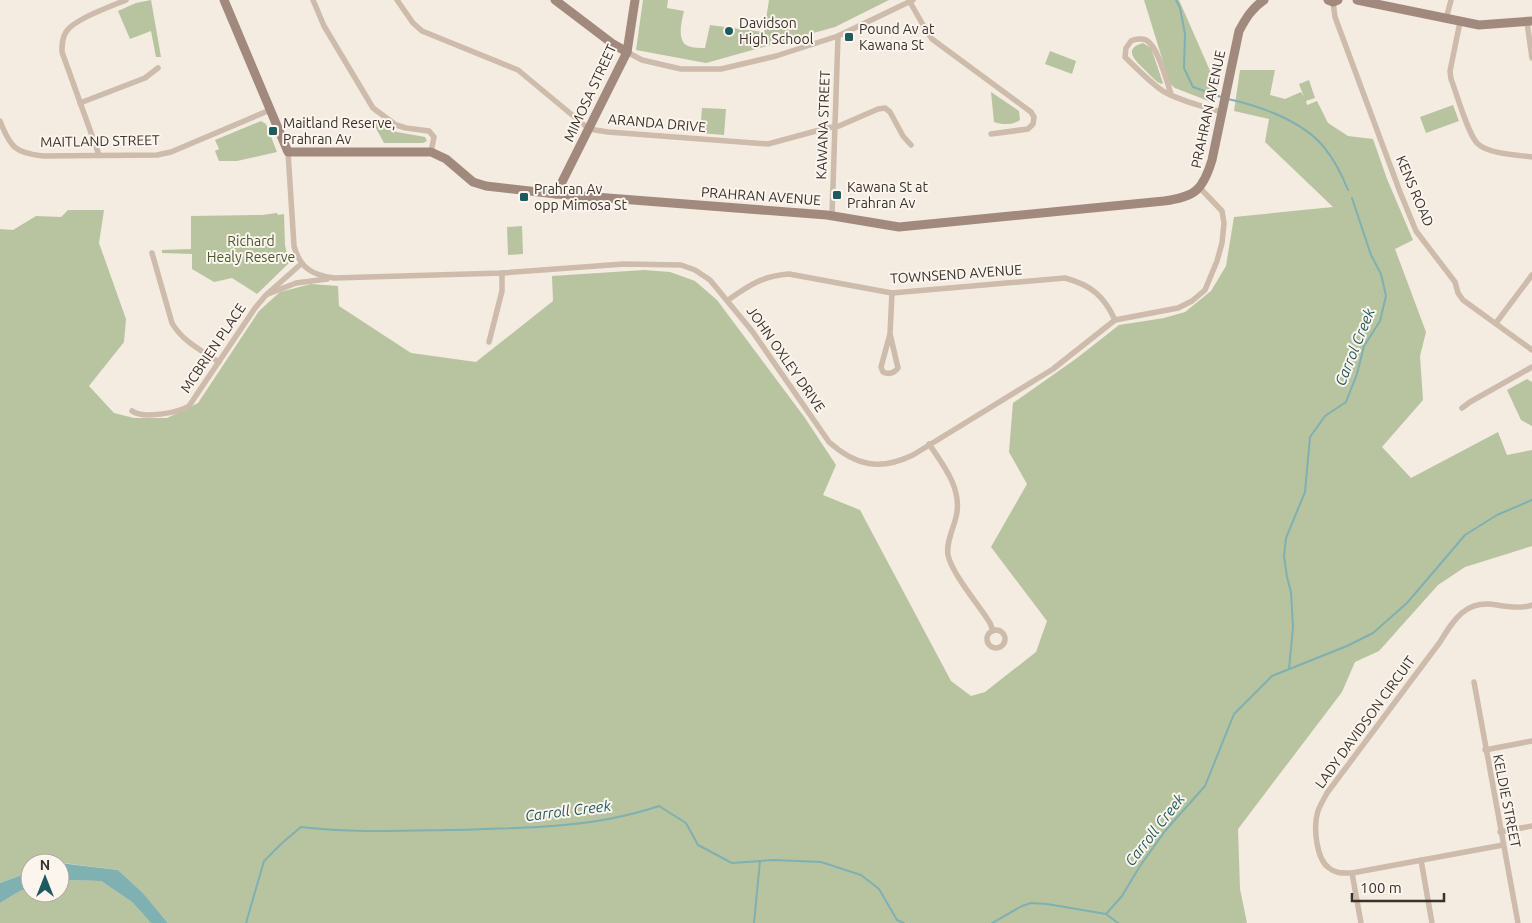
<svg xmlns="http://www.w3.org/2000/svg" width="1532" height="923" font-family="Ubuntu,sans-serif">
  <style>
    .green { fill: #b8c4a0 }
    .water { fill: #7fb0b2 }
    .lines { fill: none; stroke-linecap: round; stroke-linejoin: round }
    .stream { stroke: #7fb0b2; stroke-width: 2 }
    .street { stroke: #cdbbac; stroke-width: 5.5 }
    .secondary { stroke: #a18a7d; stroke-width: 9 }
    .poi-dot { fill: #1f5a5e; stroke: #fbf5ee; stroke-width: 2 }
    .labels { text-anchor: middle; stroke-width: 4; stroke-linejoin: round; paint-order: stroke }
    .poi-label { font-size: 14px; fill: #3b302b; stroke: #fbf5ee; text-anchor: start }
    .street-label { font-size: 14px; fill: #3b302b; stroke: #fbf5ee }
    .park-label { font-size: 14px; fill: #4a5a2e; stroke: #fbf5ee }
    .water-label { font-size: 15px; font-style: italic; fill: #1f5a5e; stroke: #fbf5ee }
  </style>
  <rect width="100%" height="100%" fill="#f4ebe1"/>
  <g class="green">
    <polygon points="151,0 161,57 156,57 151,31 130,39 118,11 136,3"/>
    <path d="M643,0H668L667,8L684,11C682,20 676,41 688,46C693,48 700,48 705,48L710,25L764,32L769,0H889L835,27L706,63L636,50Z"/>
    <polygon points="1144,0 1179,0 1211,73 1220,75 1215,100 1211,102 1175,88 1170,84"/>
    <path d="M1143,43L1151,48L1163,83L1161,84C1155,81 1151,76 1146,71C1137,62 1121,49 1143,43Z"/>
    <polygon points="1050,51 1076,61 1072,74 1045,64"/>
    <polygon points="1240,70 1275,70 1270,95 1285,99 1301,92 1304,97 1299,84 1309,80 1315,98 1306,101 1307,105 1317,101 1328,123 1348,136 1373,139 1387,179 1413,240 1395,249 1426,332 1420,356 1423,400 1382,447 1411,478 1498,432 1507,455 1532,450 1532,546 1465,567 1438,585 1379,651 1355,662 1342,692 1238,829 1240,889 1247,923 168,923 143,893 118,870 55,862 30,863 30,872 0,883 0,229 13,230 36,216 61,217 68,210 104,210 99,243 126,319 124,342 89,386 114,413 134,418 167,418 198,403 259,311 280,292 311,284 338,286 339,306 411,353 476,362 553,301 552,276 644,270 670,272 695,281 717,300 805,418 836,465 823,495 860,510 951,681 971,696 985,692 1036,652 1047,621 991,547 1027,484 1009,452 1013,403 1077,358 1119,325 1164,318 1185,312 1211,291 1226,266 1234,217 1333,207 1265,142 1269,119 1234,111"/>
    <path d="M991,92L1019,111L1020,120C1013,125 1002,125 994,122Z"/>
    <polygon points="1453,105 1459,121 1426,133 1420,117"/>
    <polygon points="702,108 726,109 724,135 700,133"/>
    <polygon points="371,119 397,132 425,137 427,141 423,143 384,143"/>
    <polygon points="261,121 266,124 277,152 237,161 219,161 215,151 219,149 215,140"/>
    <polygon points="277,213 278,215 284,214 285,245 289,263 257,294 232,278 214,282 192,269 192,254 162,253 162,250 191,249 191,216 262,215"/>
    <polygon points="522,226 523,254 508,255 507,227"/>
    <polygon points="1527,379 1532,382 1532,426 1521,420 1507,390"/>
    <polygon points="60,880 101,881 132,902 151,923 0,923 0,903 20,891 30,888 30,893 60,893"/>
  </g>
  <g class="water">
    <polygon points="60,863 118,870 143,893 168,923 151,923 132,902 101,881 60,880"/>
    <polygon points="30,872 30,888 20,891 0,903 0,883"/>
  </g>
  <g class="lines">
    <g class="stream">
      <polyline points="1176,0 1180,8 1185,34 1184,68 1193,87 1221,97"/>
      <path d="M1228,99C1260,106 1302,121 1323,146C1334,159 1342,175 1348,190"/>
      <polyline points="1289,669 1293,627 1291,592 1287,577 1284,556 1286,538 1305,492 1310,437 1325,416 1346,402 1357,374 1364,346 1380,321 1386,296 1381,274 1371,255 1352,198"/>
      <polyline points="1106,914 1118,923"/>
      <path d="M246,923L264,861L282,843L301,827C350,833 400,831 449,830C520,828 591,829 659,806L686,823L698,845L732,863L774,860L821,862L861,875L879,889L897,920L904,923"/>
      <polyline points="754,923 760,861"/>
      <polyline points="992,923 1022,906 1031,903 1047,904 1106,914 1122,896 1140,866 1165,831 1205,786 1234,714 1272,676 1347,646 1373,633 1407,603 1465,535 1497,515 1532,500"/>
    </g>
    <g class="street">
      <polyline points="313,0 324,26 373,108 396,125 406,128 429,131 434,137 431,152"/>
      <polyline points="397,0 413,23 422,31 518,70 589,129 608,132 768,144 827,128 839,126 878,109 885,108 890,112 903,136 911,145"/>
      <polyline points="910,2 927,32 932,39 1031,112 1034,117 1033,124 1028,129 991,134"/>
      <polyline points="1333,2 1335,17 1400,192 1416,231 1455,282 1458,293 1463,300 1532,350"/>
      <polyline points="1446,19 1451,0"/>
      <path d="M1460,22L1450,71L1451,79C1457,94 1468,135 1478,144C1489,154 1518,155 1532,157"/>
      <polyline points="1527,22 1532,58"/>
      <polyline points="627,52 642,60 681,69 721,69 776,56 838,36 913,0"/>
      <path d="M1171,94C1167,82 1158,46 1146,40C1142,38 1135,39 1131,41L1126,48L1125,57C1136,68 1148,80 1160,89C1173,99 1205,107 1222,112"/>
      <polyline points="80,103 145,78 158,68"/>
      <path d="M0,121C10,147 15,153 43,156L157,155L171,152L270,110"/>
      <path d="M288,152L294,246C300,268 312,275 334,278L502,273L624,264L681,265L695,270L710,280L752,331L829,442C856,466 880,471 913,455L1053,369L1115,320L1178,308L1192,301L1205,290L1217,261L1222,243L1224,223L1222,211L1200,188"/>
      <path d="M99,155L62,52C62,45 62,38 66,32C74,19 112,6 126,0"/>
      <polyline points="832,215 838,36"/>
      <path d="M152,253L172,323C182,341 202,351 219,362"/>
      <polyline points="268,294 296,283 327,279"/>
      <path d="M728,300C750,285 762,276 789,274L892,293L1065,278C1091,285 1104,296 1115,320"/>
      <polyline points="1496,323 1532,275"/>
      <path d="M890,334L898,368C894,373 889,375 883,372L881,367L890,334L892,293"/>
      <polyline points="489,342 502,291 502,273"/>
      <polyline points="1462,408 1470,402 1532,367"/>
      <path d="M132,411C143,419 178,413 189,406L255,308L266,295L301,264"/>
      <path d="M929,444C944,466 963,490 956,517C953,530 946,542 948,555C952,574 979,605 990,623L993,631"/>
      <circle cx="996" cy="639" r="9"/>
      <polyline points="1474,682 1518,923"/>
      <polyline points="1485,750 1532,741"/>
      <polyline points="1500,832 1532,826"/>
      <path d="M1503,845L1352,873C1343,873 1336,874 1329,868C1316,859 1313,826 1318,811C1320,805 1324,799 1327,793L1440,642C1454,619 1466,599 1497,605C1508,607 1521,609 1532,605"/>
      <polyline points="1421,860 1432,923"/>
      <polyline points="1352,873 1361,923"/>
    </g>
    <g class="secondary">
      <path d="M224,0L288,152H431L446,159L473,182L486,186L556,194L827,215L899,227L1164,201C1195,197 1203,190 1212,160L1239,31C1246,18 1252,8 1264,0"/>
      <polyline points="555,0 613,44 627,52"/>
      <polyline points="1328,0 1333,2 1338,0"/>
      <polyline points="1357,0 1479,25 1532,21"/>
      <polyline points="556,194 627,52 635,0"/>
    </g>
  </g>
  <g class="poi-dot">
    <circle cx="729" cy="31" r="5"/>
    <rect x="844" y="32" width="10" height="10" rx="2.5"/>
    <rect x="268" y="126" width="10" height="10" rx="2.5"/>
    <rect x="832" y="190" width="10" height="10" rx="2.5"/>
    <rect x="519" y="192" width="10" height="10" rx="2.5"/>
  </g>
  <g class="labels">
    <g class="poi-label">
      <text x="739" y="28">Davidson<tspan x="739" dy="16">High School</tspan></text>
      <text x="859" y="34">Pound Av at<tspan x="859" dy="16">Kawana St</tspan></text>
      <text x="283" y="128">Maitland Reserve,<tspan x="283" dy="16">Prahran Av</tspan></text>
      <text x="847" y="192">Kawana St at<tspan x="847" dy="16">Prahran Av</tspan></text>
      <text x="534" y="194">Prahran Av<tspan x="534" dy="16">opp Mimosa St</tspan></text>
    </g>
    <g class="street-label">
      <text transform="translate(590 93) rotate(-65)" y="5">MIMOSA STREET</text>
      <text transform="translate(1208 109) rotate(-78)" y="5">PRAHRAN AVENUE</text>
      <text transform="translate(657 123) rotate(5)" y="5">ARANDA DRIVE</text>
      <text transform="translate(823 125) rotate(-88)" y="5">KAWANA STREET</text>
      <text transform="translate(100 141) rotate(-1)" y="5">MAITLAND STREET</text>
      <text transform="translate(1415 191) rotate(67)" y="5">KENS ROAD</text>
      <text transform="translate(761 196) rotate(4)" y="5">PRAHRAN AVENUE</text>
      <text transform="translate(956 274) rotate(-4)" y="5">TOWNSEND AVENUE</text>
      <text transform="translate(213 348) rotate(-56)" y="5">MCBRIEN PLACE</text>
      <text transform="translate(786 359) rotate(55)" y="5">JOHN OXLEY DRIVE</text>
      <text transform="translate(1365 722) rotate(-54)" y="5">LADY DAVIDSON CIRCUIT</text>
      <text transform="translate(1507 801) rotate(79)" y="5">KELDIE STREET</text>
    </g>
    <g class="park-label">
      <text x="251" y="246">Richard<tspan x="251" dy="16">Healy Reserve</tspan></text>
    </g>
    <g class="water-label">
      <text transform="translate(1355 347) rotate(-68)" y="5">Carrol Creek</text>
      <text transform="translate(568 811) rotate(-7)" y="5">Carroll Creek</text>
      <text transform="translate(1155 830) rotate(-52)" y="5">Carroll Creek</text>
    </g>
  </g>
  <g transform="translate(45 878)"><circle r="24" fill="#fbf5ee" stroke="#aea6a0"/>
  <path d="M0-4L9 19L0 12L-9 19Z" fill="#1f5a5e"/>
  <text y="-8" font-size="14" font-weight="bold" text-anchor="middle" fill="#3b302b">N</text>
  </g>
  <path d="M1352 893v8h92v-8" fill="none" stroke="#3b302b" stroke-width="2.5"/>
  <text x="1360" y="893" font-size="15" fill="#3b302b" stroke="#fbf5ee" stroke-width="4" paint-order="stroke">100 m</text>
</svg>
